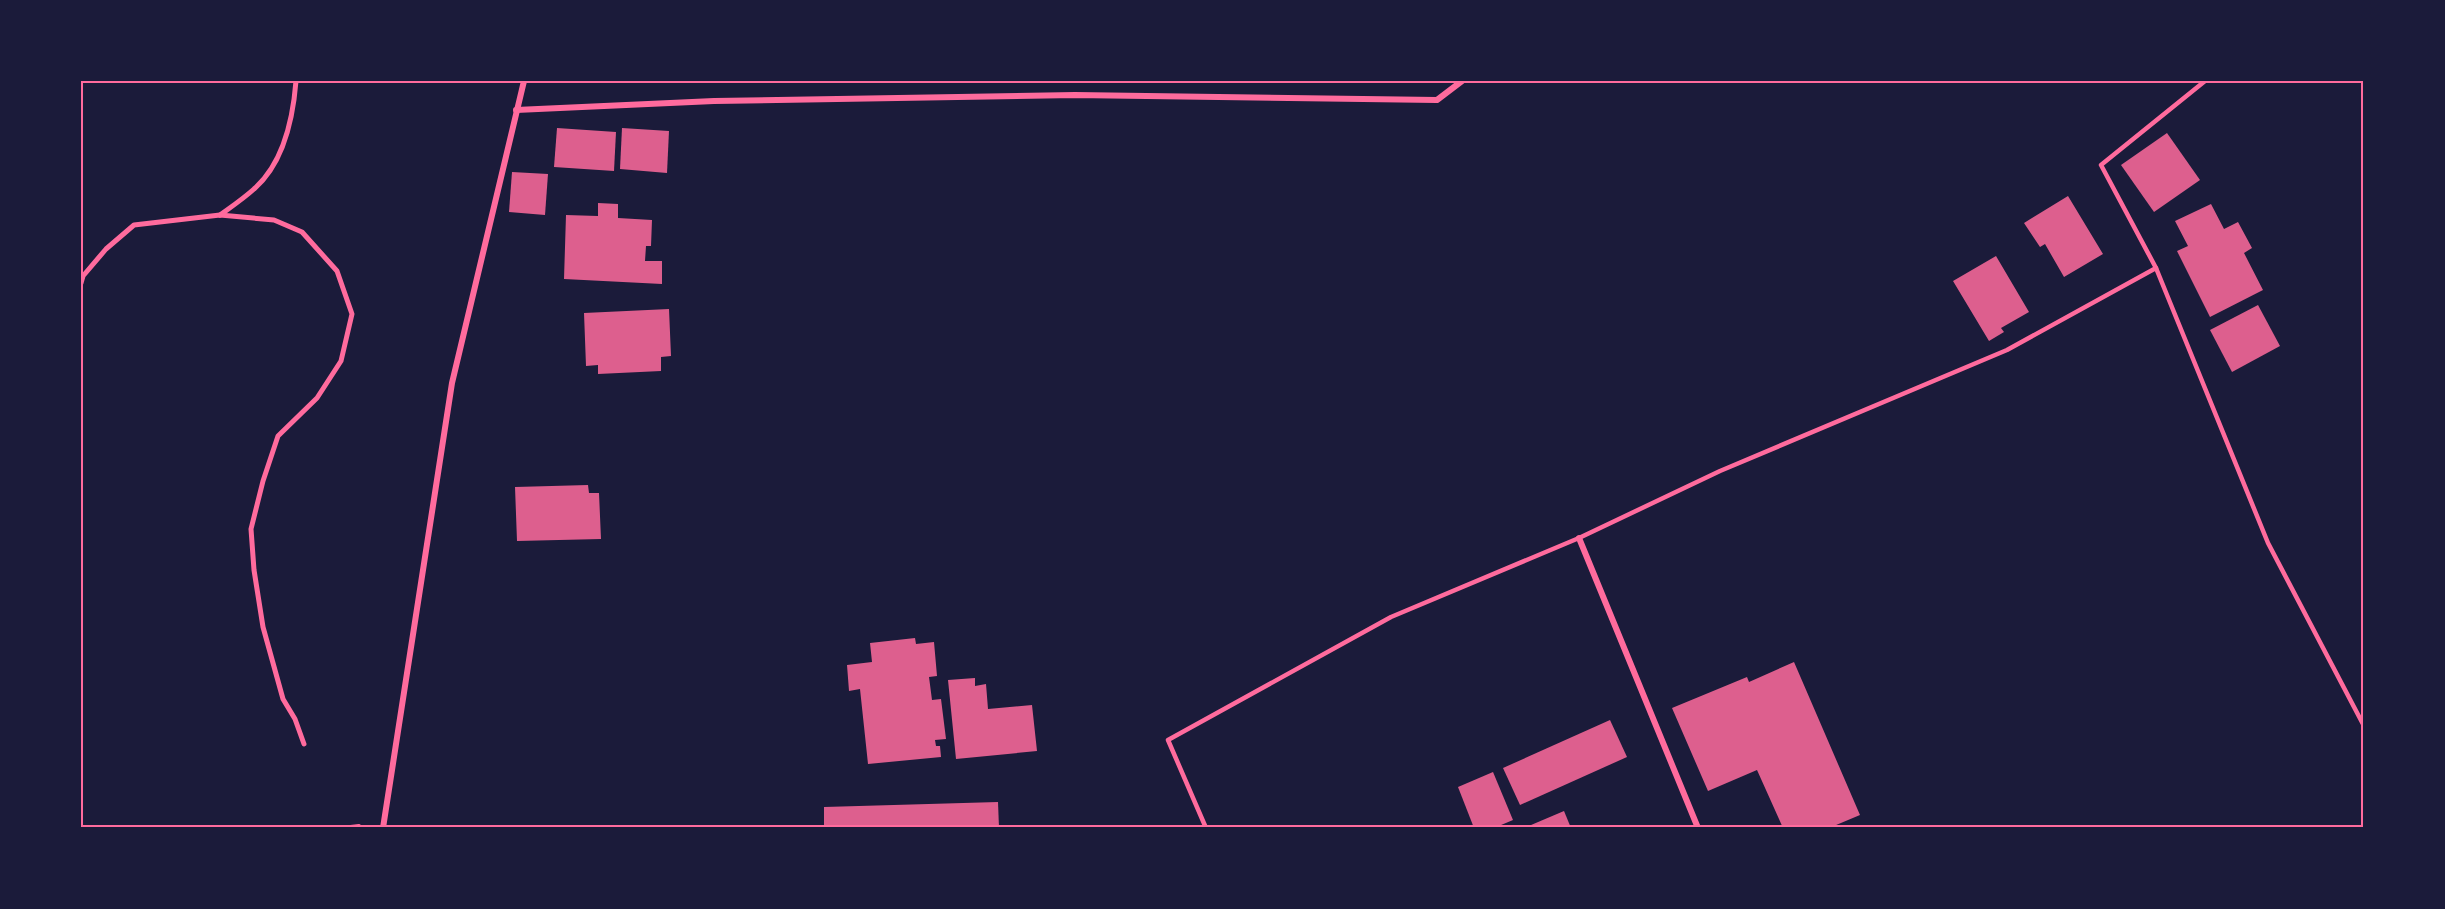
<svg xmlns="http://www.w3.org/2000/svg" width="2445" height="909" font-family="Overpass,sans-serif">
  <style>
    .building { fill: #dd5f8e }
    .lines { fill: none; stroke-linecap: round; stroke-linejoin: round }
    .path { stroke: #ff6b9d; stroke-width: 4 }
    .service { stroke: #ff6b9d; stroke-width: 4.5 }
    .pedestrian { stroke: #ff6b9d; stroke-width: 5 }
    .minor { stroke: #ff6b9d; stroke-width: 6 }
    .neatline { fill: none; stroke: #ff6b9d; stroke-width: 2 }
  </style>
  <rect width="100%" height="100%" fill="#1b1b3a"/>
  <g class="building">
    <polygon points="557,128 616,132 614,171 554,167"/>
    <polygon points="622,128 669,131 667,173 620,169"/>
    <polygon points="2167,133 2200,180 2154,212 2121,165"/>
    <polygon points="512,172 548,174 545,215 509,212"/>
    <polygon points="2068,196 2103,254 2064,277 2045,244 2040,247 2024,223"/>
    <polygon points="598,203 618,204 618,218 652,220 651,246 646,246 645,261 662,261 662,284 564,279 566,215 598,216"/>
    <polygon points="2211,204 2224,229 2238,222 2252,248 2244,253 2263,290 2210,317 2177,251 2188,246 2175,221"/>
    <polygon points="1996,256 2029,312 2001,328 2004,332 1989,341 1953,281"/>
    <polygon points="2258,305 2280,346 2232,372 2210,330"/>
    <polygon points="669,309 671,356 661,357 661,371 598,374 598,365 586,366 584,313"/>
    <polygon points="588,485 589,493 599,493 601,539 517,541 515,487"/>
    <polygon points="915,638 916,644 934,642 937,676 929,677 932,700 941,699 946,739 935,740 936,746 940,746 941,757 868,764 860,689 849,691 847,665 872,662 870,643"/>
    <polygon points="1794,662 1860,815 1829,828 1783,828 1757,770 1708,791 1672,708 1747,677 1749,682"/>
    <polygon points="975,678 975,686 986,684 988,709 1032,705 1037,751 956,759 948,680"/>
    <polygon points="1610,720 1627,757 1520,805 1503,768"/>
    <polygon points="1493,772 1513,820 1494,828 1474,828 1458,787"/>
    <polygon points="998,802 999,828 824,828 824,807"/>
    <polygon points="1564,811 1571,828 1524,828"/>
  </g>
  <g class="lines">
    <polyline class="path" points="342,828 359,826"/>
    <g class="service">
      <polyline points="2205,81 2101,165 2156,268 2268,543 2364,726"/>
      <polyline points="1206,828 1168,740 1391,617 1579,538 1720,471 2007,350 2156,268"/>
    </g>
    <g class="pedestrian">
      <path d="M220,215C231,207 243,199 254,189C284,163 293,119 296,81"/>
      <polyline points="81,283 83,276 106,249 134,225 220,215 274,220 302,232 337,271 352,314 341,361 317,398 278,436 263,481 251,529 254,570 263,627 283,699 295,719 304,744"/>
    </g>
    <g class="minor">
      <polyline points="516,110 714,101 1075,95 1437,100 1462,81"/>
      <polyline points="1579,538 1698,828"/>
      <polyline points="383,828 452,383 524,81"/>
    </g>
  </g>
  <rect width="2445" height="909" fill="none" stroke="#1b1b3a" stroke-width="165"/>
  <rect x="82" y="82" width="2280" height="744" class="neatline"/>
</svg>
